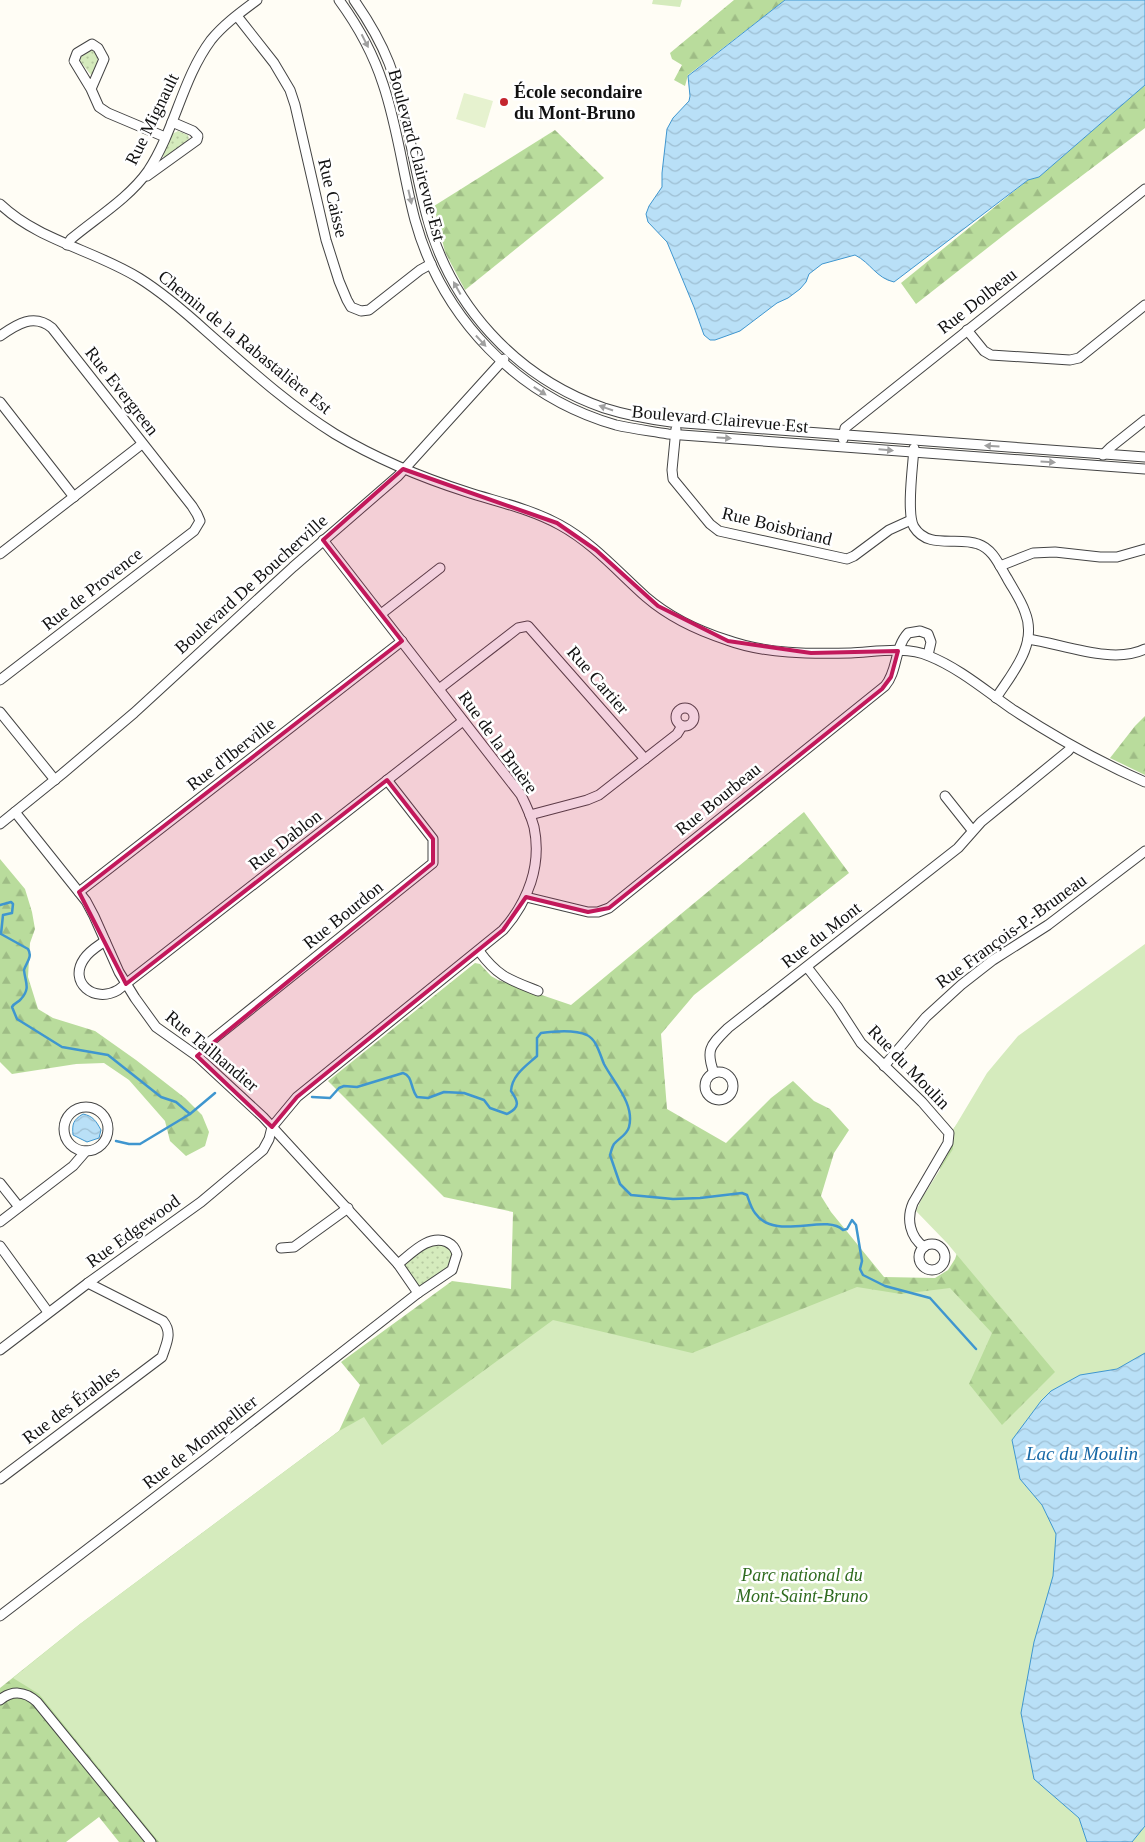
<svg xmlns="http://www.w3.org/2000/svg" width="1145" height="1842" font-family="'Times New Roman',serif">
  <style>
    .grass { fill: url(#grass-dots) }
    .forest { fill: url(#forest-firs) }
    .park { fill: #d5ebbd }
    .pitch { fill: #e6f2cf }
    .water { fill: url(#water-waves); stroke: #3f96cf }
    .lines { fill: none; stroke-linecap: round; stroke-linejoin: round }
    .stream { stroke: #3f96cf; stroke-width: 2.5 }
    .minor-casing { stroke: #444; stroke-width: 11 }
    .minor { stroke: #fff; stroke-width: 9 }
    .oneway { fill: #a0a0a0 }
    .marked { fill: #c2185b; fill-opacity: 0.2; stroke: #c2185b; stroke-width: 4; stroke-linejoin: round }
    .poi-dot { fill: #c4262e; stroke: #fff; stroke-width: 2 }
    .labels { text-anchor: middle; stroke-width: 5; stroke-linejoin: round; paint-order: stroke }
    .poi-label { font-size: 18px; font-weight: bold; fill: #111; stroke: #fff; text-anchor: start }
    .street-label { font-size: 18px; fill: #111; stroke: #fff }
    .park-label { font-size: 18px; font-style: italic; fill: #2f6b1f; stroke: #fff }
    .water-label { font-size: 19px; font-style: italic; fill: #1768a6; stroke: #fff }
  </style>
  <defs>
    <pattern id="grass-dots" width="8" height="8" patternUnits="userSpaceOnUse" patternTransform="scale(1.25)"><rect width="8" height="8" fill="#d5ebbd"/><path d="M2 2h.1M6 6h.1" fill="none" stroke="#b6c8a1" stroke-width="1.8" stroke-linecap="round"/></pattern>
    <pattern id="forest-firs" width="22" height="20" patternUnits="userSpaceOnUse" patternTransform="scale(1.25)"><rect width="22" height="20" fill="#b9dc9c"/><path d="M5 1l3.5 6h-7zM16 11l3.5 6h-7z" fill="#9ebc85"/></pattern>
    <pattern id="water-waves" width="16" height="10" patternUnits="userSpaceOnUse" patternTransform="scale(1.25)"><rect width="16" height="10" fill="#b9e0f7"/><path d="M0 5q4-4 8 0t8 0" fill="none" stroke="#9ebfd3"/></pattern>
  </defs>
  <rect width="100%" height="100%" fill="#fffdf5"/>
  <g class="grass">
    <path d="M92,50C102,58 97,64 92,75H91L80,61L81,57Z"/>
    <polygon points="178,131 188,135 189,139 164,158 163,155 172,134"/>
    <polygon points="425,1243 452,1245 457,1260 418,1293 398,1264"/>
  </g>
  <g class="forest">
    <polygon points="734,0 785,0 688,75 685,86 674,80 682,65 672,59 670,53"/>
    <polygon points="1145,85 1145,128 1018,224 916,304 901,283 1028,180 1039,177"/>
    <polygon points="555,130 604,178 465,290 445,252 434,206"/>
    <polygon points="1145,716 1145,775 1110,758 1135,726"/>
    <path d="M804,812L849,873L694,995L661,1034L667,1109L726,1143L771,1098L793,1081L814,1101L830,1109L849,1130L834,1153L821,1196L831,1212L884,1277L935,1278L948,1270L955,1259L959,1247V1231L940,1168C947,1155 955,1145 952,1131L1019,1038L1145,947L1087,1842H119L99,1817L66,1842H0V1688L80,1624L339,1431L360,1385L341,1362L452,1281L511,1289L513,1212L444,1197L328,1081L475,963L480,964L491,976L498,980L571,1005Z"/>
    <polygon points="0,859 25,889 32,912 35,929 30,943 28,977 38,1009 53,1018 95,1031 136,1060 185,1098 202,1115 209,1132 205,1146 186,1156 170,1141 165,1121 129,1080 104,1063 76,1064 12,1074 0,1062"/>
  </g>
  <g class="park">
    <polygon points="653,0 682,0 680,7 652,4"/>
    <polygon points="1145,944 1145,1842 159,1842 39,1694 13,1678 80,1624 339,1431 364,1417 382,1445 553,1320 692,1353 857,1287 901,1294 950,1288 992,1333 969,1384 1002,1425 1055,1372 947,1243 916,1211 922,1198 953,1149 953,1130 987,1073 1018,1036"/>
  </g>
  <polygon class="pitch" points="464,93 493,101 485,128 456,119"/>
  <g class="water">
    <path d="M785,0H1145V85L1039,177L1028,180L894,282C876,278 871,263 855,255L822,264L809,274L806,282L800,289L788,298L777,303L740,331L715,340H710L704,335L694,307L667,242L648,222L646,214L649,206L662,187V173L667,129L673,118L689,101L690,96L688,76Z"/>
    <path d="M83,1114C93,1116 96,1121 101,1130L99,1138L87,1142L73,1135C72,1124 73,1120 83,1114Z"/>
    <polygon points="1145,1353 1145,1826 1132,1842 1087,1842 1079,1818 1034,1779 1021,1713 1034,1642 1053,1576 1056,1534 1042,1505 1020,1479 1012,1440 1041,1401 1051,1391 1080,1375 1117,1369"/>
  </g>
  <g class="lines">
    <g class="stream">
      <path d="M0,905L11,902L13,904L12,913L3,915L1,934L28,949C33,957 26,963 24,970C25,982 31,988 21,999C18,1003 15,1002 12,1007L17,1019L62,1047L108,1055L161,1097L176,1102L190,1114L215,1093"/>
      <path d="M312,1097L330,1098L339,1088L344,1086L357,1087L403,1073C413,1076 410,1088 417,1097L428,1098L444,1092L464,1093L484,1100L490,1108L507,1114C521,1107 518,1101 511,1091C512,1075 526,1066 537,1056V1038L541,1033C555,1031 574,1029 587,1035C597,1040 600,1055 604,1064C614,1083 635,1104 629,1127C627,1135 619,1138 614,1144C612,1147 611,1152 610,1155L620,1184L631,1195L673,1199L700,1198L742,1193L747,1195C749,1200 751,1208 755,1213C775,1242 825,1213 843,1230L847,1229L852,1220L856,1225L862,1261L860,1269L863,1275L885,1286L930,1298L976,1349"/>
      <polyline points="116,1141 129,1144 140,1144 190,1114"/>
    </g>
    <defs>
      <g id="minor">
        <path d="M339,0C358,26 373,53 383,84C398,128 403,175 415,220C442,318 518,397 616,425C633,429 651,431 668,434L1145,469"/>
        <path d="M354,0C368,20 380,40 389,63C407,111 413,163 426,213C449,304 515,377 604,408C626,415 648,419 671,422L1145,457"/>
        <polyline points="237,16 274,63 290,90 295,105 326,240 339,281 347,300 351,307 361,311 369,310 420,270 431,264"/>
        <polyline points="91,89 104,59 98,48 92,44 77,53 74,61 91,89 99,107 108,113 165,137"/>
        <polyline points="147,176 197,140 198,136 193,131 172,122"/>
        <path d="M0,204C39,241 94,250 139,278C163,293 185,312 206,331C247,367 288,405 335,434C377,459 420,477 467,492C498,502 531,509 560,525C593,543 618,572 646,597C668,616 699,631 727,640C765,654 811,654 851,653C875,652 906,646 929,656C959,668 986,691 1012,709C1055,737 1099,762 1145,782"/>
        <path d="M67,245L71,239C96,218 129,198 148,171C175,130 182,79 211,40C224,24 241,12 257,0"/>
        <polyline points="967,330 984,351 991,355 1070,360 1079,358 1145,305"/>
        <path d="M0,336C17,324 34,313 52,328L192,506L197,514L200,521L194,531L0,680"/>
        <polyline points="0,402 74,497"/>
        <polyline points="676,429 672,470 673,479 710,524 719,531 847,559 854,556 889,530 911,520"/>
        <polyline points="843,439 845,428 1145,189"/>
        <path d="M914,448C913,465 906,514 914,527C928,550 958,536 978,544C993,549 999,565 1007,578C1013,589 1021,600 1025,612C1038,644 1013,672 996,698"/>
        <polyline points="1103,455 1111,447 1145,420"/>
        <polyline points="0,554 142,444"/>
        <polyline points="1000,566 1033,553 1055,552 1100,557 1117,557 1145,549"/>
        <polyline points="381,614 440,568"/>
        <path d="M1028,639C1063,644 1113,665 1145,649"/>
        <polyline points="439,689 518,628 528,626 645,759"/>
        <circle cx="685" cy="717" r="9"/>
        <polyline points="0,712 55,780"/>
        <polyline points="945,796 972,830"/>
        <polyline points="15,812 86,901 94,916 119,972 135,998 156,1027 197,1056 263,1117 398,1264 418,1293"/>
        <polyline points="530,815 587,800 599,795 677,734 682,726"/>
        <polyline points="0,824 62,774 134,713 293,567 398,476 504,359"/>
        <polyline points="79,892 402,641"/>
        <path d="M526,897L588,912H598L609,908L885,686C898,671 894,648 908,633L920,631L928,634L931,642L928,655"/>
        <path d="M105,941C98,946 89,951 84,959C68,982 94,1004 118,990L463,721"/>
        <path d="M479,951C498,977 510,980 538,991"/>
        <path d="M807,967L837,1006L861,1043L922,1102L949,1133L948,1143L913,1203C906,1219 910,1237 924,1247"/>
        <polyline points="197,1056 211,1041 433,863 433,839 387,780"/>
        <polyline points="884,1066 926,1017 961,985 993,960 1048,925 1145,851"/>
        <circle cx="719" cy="1086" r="14"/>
        <path d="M714,1073C705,1049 711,1045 728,1028L958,848L981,822L1068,751L1072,746"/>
        <circle cx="86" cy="1129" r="22"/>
        <polyline points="0,1183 19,1207"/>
        <polyline points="0,1222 73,1166 86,1151"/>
        <circle cx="932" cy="1257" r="13"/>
        <polyline points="0,1246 48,1312"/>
        <polyline points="281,1248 294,1247 348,1208"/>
        <path d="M0,1350L88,1283L201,1202L263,1150L269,1139L272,1127L297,1097L503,930C528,902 542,865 534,827C531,816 526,805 521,795L323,540"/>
        <path d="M0,1479L162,1357C166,1344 173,1333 163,1321L88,1283"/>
        <path d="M0,1616L209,1456L418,1293L452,1270L457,1254C455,1248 453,1245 447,1242C429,1234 412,1253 398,1264"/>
        <path d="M0,1700C12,1690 25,1691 37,1702L151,1842"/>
      </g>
    </defs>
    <use href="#minor" class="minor-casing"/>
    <use href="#minor" class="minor"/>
  </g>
  <defs><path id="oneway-solid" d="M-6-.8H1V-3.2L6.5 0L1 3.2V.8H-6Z" transform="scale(1.25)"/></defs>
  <g class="oneway">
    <use href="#oneway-solid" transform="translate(365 41) rotate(63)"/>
    <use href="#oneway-solid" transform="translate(410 197) rotate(77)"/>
    <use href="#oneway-solid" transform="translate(457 288) rotate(-119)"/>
    <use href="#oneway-solid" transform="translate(481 341) rotate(47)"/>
    <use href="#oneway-solid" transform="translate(540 391) rotate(33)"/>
    <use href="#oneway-solid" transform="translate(606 408) rotate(-161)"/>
    <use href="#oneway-solid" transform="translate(724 438) rotate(4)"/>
    <use href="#oneway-solid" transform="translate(992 446) rotate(-176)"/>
    <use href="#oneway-solid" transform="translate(886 450) rotate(5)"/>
    <use href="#oneway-solid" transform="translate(1048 462) rotate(4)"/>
  </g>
  <path class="marked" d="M403,469L557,523L596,550L658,606L728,641L811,653L898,651L891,677L882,689L609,908L588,912L526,897L503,930L297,1097L272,1127L197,1056L433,863V839L387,780L126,984L79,892L402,641L323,540Z"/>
  <circle class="poi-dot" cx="504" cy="102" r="5"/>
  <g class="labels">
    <g class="poi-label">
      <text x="514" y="98">École secondaire<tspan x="514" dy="21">du Mont-Bruno</tspan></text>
    </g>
    <g class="street-label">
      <text transform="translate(152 119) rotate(-64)" y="6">Rue Mignault</text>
      <text transform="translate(417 155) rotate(75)" y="6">Boulevard Clairevue Est</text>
      <text transform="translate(333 198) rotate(77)" y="6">Rue Caisse</text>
      <text transform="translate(977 301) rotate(-38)" y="6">Rue Dolbeau</text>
      <text transform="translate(245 342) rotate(39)" y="6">Chemin de la Rabastalière Est</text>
      <text transform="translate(122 391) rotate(52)" y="6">Rue Evergreen</text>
      <text transform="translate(720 419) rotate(5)" y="6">Boulevard Clairevue Est</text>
      <text transform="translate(777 526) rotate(14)" y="6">Rue Boisbriand</text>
      <text transform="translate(251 584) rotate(-42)" y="6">Boulevard De Boucherville</text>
      <text transform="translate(92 589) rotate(-38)" y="6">Rue de Provence</text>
      <text transform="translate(598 680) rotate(49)" y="6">Rue Cartier</text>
      <text transform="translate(498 742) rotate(54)" y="6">Rue de la Bruère</text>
      <text transform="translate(231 754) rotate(-38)" y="6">Rue d'Iberville</text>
      <text transform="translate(718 799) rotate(-39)" y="6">Rue Bourbeau</text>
      <text transform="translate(285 840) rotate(-38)" y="6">Rue Dablon</text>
      <text transform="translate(343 915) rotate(-39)" y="6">Rue Bourdon</text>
      <text transform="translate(1011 931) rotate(-36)" y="6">Rue François-P.-Bruneau</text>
      <text transform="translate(821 935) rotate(-38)" y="6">Rue du Mont</text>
      <text transform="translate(212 1051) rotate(40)" y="6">Rue Tailhandier</text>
      <text transform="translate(909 1067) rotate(46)" y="6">Rue du Moulin</text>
      <text transform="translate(133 1231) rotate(-36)" y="6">Rue Edgewood</text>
      <text transform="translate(71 1405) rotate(-37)" y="6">Rue des Érables</text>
      <text transform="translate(200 1442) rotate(-38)" y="6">Rue de Montpellier</text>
    </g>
    <g class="park-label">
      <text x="802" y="1581">Parc national du<tspan x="802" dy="21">Mont-Saint-Bruno</tspan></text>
    </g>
    <g class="water-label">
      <text x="1082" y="1460">Lac du Moulin</text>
    </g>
  </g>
</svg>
